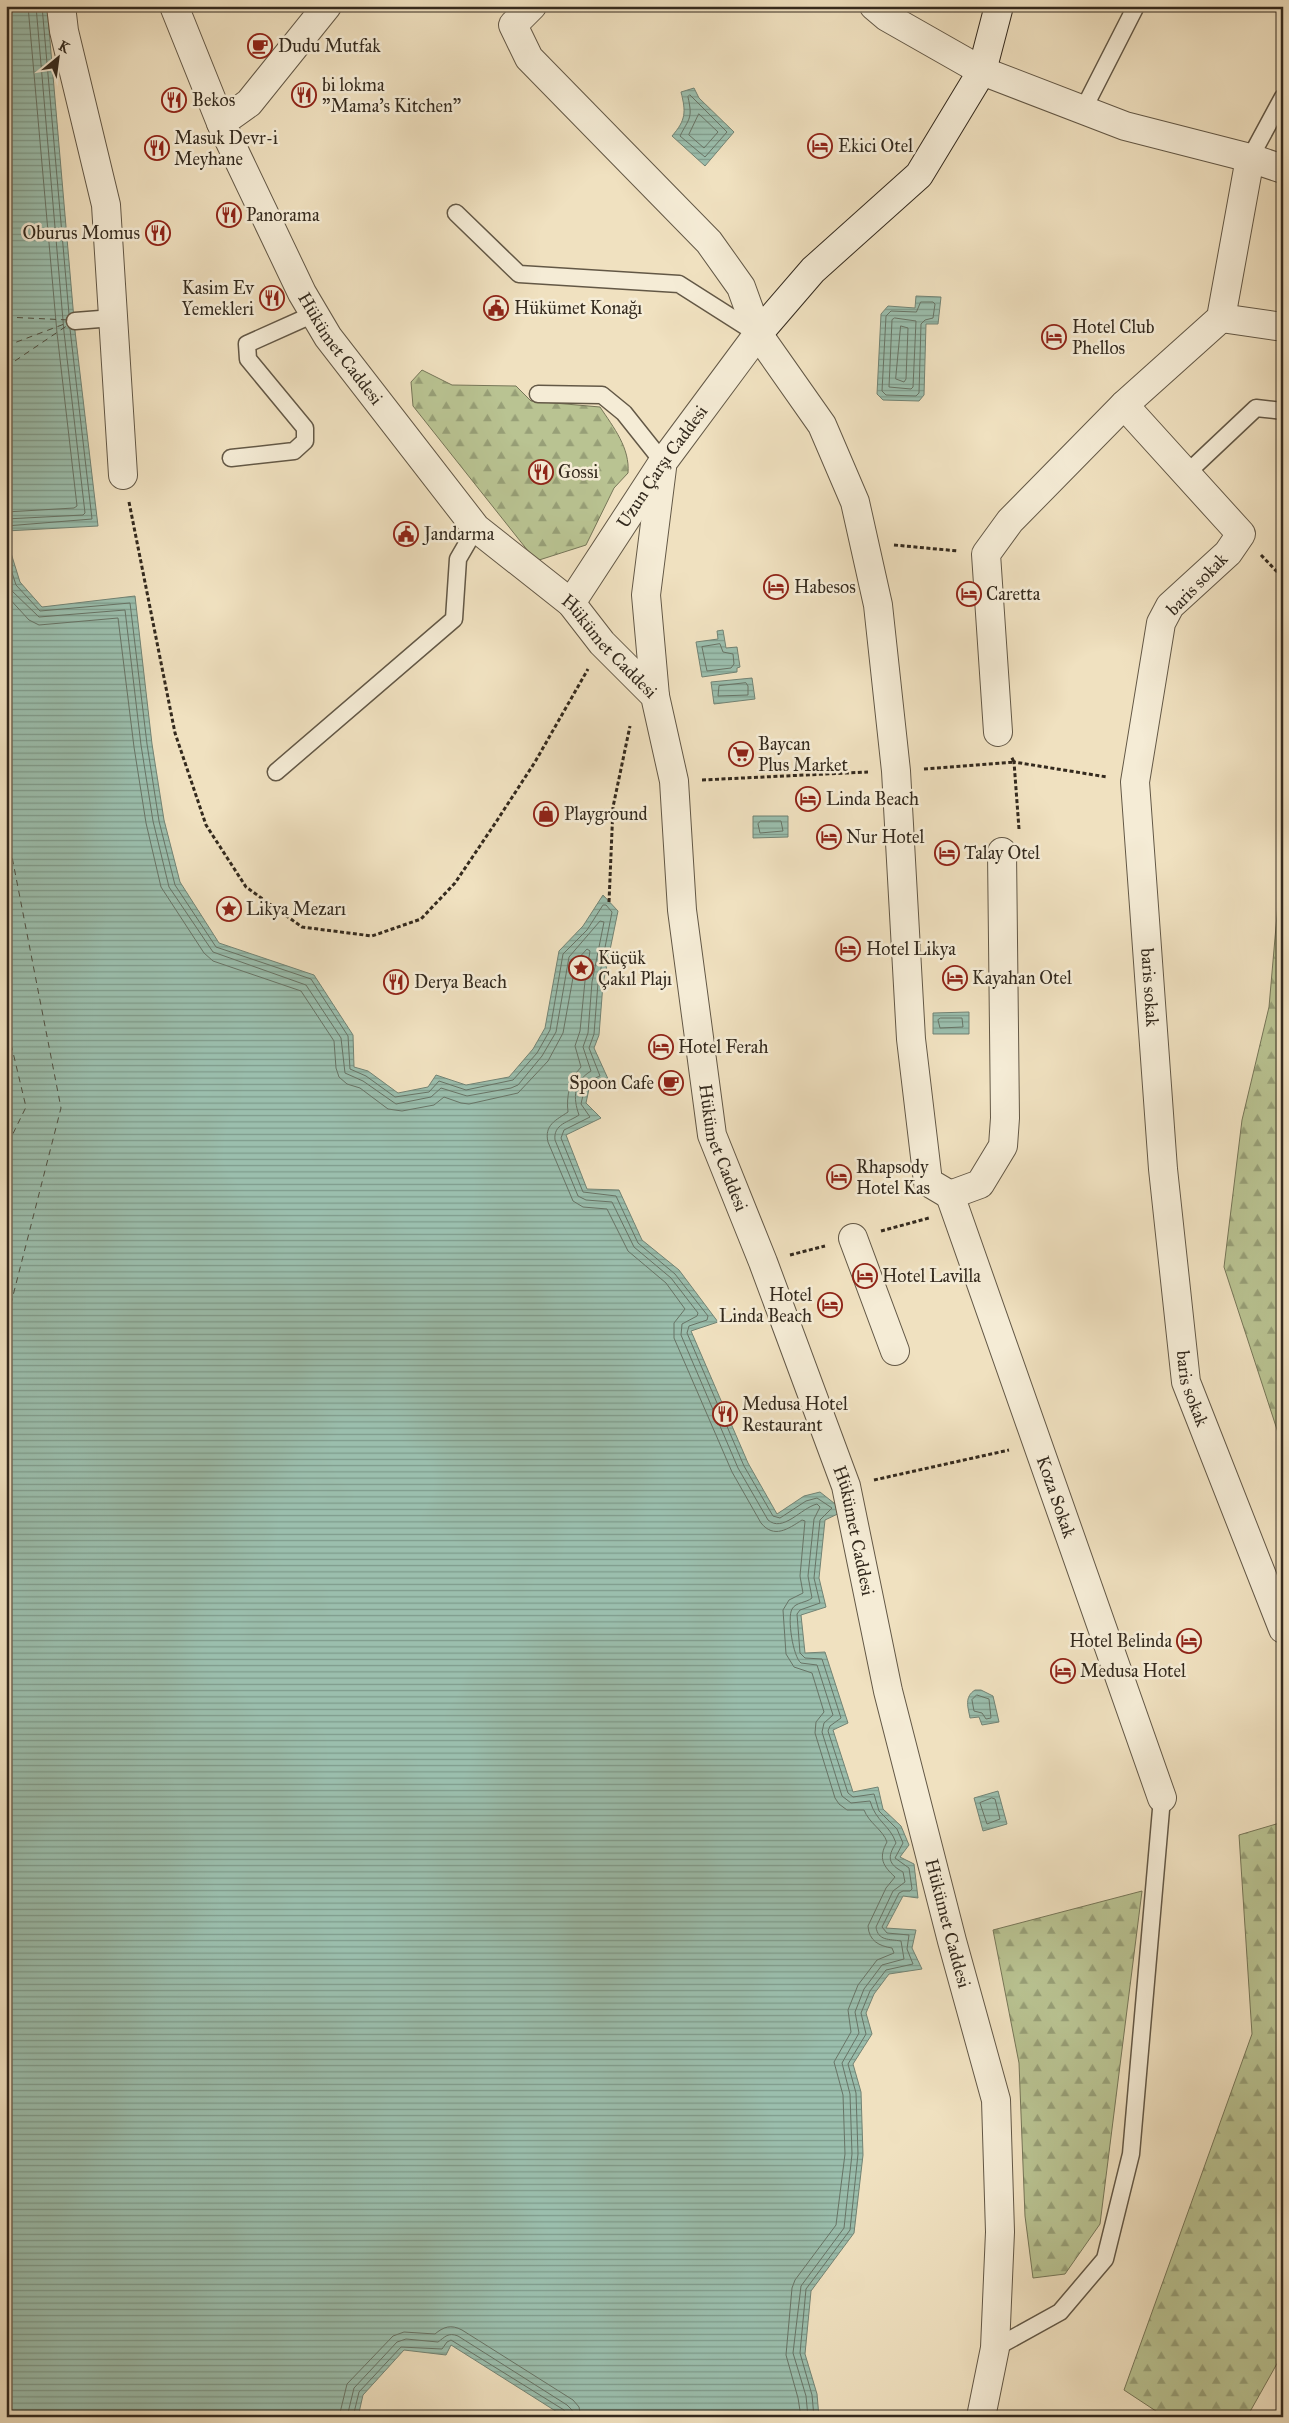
<svg xmlns="http://www.w3.org/2000/svg" width="1289" height="2423" font-family="'IM FELL Great Primer',serif">
  <style>
    .forest { fill: url(#forest-firs); stroke: #767658 }
    .water { fill: url(#water-rules); stroke: #728374 }
    .lines { fill: none; stroke-linecap: round; stroke-linejoin: round }
    .shore { stroke: #687466; stroke-width: 1 }
    .ferry { stroke: #4e4f42; stroke-width: 1; stroke-dasharray: 6 5; stroke-linecap: butt }
    .lane-casing { stroke: #635846; stroke-width: 19 }
    .street-casing { stroke: #635846; stroke-width: 30 }
    .secondary-casing { stroke: #342a1e; stroke-width: 30 }
    .path { stroke: #342a1e; stroke-width: 3; stroke-dasharray: 4 2.5; stroke-linecap: butt }
    .lane { stroke: #f5ecd6; stroke-width: 16 }
    .street { stroke: #f5ecd6; stroke-width: 28 }
    .secondary { stroke: #f5ecd6; stroke-width: 28 }
    .labels { text-anchor: middle; stroke-width: 5; stroke-linejoin: round; paint-order: stroke }
    .poi-label { font-size: 18px; fill: #342a1e; stroke: #f5ecd6; text-anchor: start }
    .street-label { font-size: 18px; fill: #342a1e; stroke: #f5ecd6 }
  </style>
  <defs>
    <pattern id="forest-firs" width="22" height="20" patternUnits="userSpaceOnUse" patternTransform="scale(1.25)"><rect width="22" height="20" fill="#b9c392"/><path d="M5 1l3.5 6h-7zM16 11l3.5 6h-7z" fill="#979f77"/></pattern>
    <pattern id="water-rules" width="6" height="5" patternUnits="userSpaceOnUse" patternTransform="scale(1.25)"><rect width="6" height="5" fill="#9bbead"/><path d="M0 2.5h6" fill="none" stroke="#7f9b8c"/></pattern>
  </defs>
  <rect width="100%" height="100%" fill="#f0e1c0"/>
  <filter id="stains"><feTurbulence type="fractalNoise" baseFrequency=".004" numOctaves="4"/><feColorMatrix values="0 0 0 0 .2 0 0 0 0 .09 0 0 0 0 .02 0 0 0 .5 -.17"/></filter>
  <radialGradient id="worn" r=".72"><stop offset=".6" stop-color="#630" stop-opacity="0"/><stop offset="1" stop-color="#630" stop-opacity=".3"/></radialGradient>
  <g class="forest">
    <path d="M422,370L452,385L516,386L531,401L600,407C614,428 630,448 628,473L614,488L586,545L536,561L413,406L411,382Z"/>
    <polygon points="1283,846 1283,1448 1224,1267 1242,1120 1269,1007"/>
    <polygon points="1283,1822 1283,2353 1247,2417 1165,2417 1124,2390 1252,2034 1239,1835"/>
    <polygon points="1142,1891 1100,2224 1065,2274 1033,2278 1025,2216 1019,2063 993,1930"/>
  </g>
  <g class="water">
    <polygon points="6,6 47,6 75,331 98,526 6,531"/>
    <path d="M694,88L699,98L734,132L705,166L672,136C686,120 686,112 681,92Z"/>
    <polygon points="916,296 941,297 938,324 926,324 924,395 919,401 883,400 877,394 881,314 888,306 915,308"/>
    <polygon points="6,537 20,582 42,607 135,596 152,744 164,820 180,882 219,943 314,975 353,1035 354,1067 368,1071 398,1093 428,1087 436,1075 466,1085 509,1077 533,1049 545,1028 559,951 583,926 603,895 618,911 603,984 599,1035 594,1048 609,1081 590,1084 586,1103 601,1118 566,1135 587,1189 619,1190 642,1240 679,1270 718,1322 691,1331 748,1463 777,1514 804,1496 820,1492 844,1511 825,1520 819,1578 826,1607 801,1615 805,1653 825,1652 848,1723 833,1730 853,1792 878,1787 883,1809 901,1826 909,1845 900,1857 914,1864 918,1898 903,1896 886,1928 916,1930 912,1948 922,1969 889,1974 874,1994 866,2013 872,2034 853,2064 861,2092 863,2155 854,2233 811,2291 805,2354 817,2394 819,2417 565,2417 451,2345 446,2355 404,2350 363,2395 358,2417 6,2417"/>
    <polygon points="723,630 726,648 737,647 740,667 737,668 737,672 702,677 696,642 718,639 717,631"/>
    <polygon points="752,678 755,699 714,704 711,682"/>
    <polygon points="753,816 788,816 788,837 753,838"/>
    <polygon points="969,1012 969,1034 933,1034 933,1013"/>
    <path d="M975,1690H981L993,1696L999,1722L982,1725L979,1717L970,1718C968,1707 964,1697 975,1690Z"/>
    <polygon points="998,1791 1007,1824 983,1831 974,1798"/>
  </g>
  <g class="lines">
    <g class="shore">
      <polyline points="42,6 69,314"/>
      <path d="M690,95L727,132L705,157L680,136C689,118 693,119 688,97Z"/>
      <polygon points="699,114 718,132 704,148 689,135"/>
      <polygon points="921,302 933,302 935,304 933,318 925,320 921,324 919,393 916,396 886,395 882,391 886,316 891,311 916,312"/>
      <polygon points="895,318 916,321 913,387 911,389 889,387 892,320"/>
      <polygon points="901,326 908,328 906,379 904,382 896,379"/>
      <polyline points="6,512 74,508 77,506 57,333 28,6"/>
      <polyline points="6,519 83,515 85,513 64,332 36,6"/>
      <polyline points="6,526 92,519 70,329"/>
      <polyline points="6,554 16,585 40,611 130,603 147,744 159,821 175,885 216,947 311,979 348,1036 350,1069 366,1076 395,1097 429,1092 439,1081 466,1090 513,1080 537,1053 550,1030 563,954 587,930 603,905 606,905 612,912 598,983 594,1034 589,1048 600,1076 586,1082 581,1104 590,1117 564,1130 561,1138 583,1192 616,1196 638,1243 675,1274 708,1316 707,1320 689,1326 687,1333 744,1466 773,1516 780,1518 806,1501 817,1498 832,1508 820,1520 814,1578 820,1603 800,1610 797,1614 800,1653 805,1658 822,1659 841,1718 830,1726 828,1731 848,1793 853,1797 874,1794 879,1811 897,1829 903,1843 895,1858 909,1868 912,1889 910,1891 903,1891 899,1893 882,1927 887,1933 909,1935 907,1949 913,1964 886,1970 870,1991 861,2013 866,2034 848,2064 856,2093 858,2154 850,2230 806,2289 800,2353 812,2395 814,2417"/>
      <path d="M6,576L11,590L39,617L125,610L141,745L153,821L169,887L213,952L306,985L341,1038L345,1073L363,1081L396,1104L431,1097L441,1088L467,1096L511,1088L518,1085L542,1056L556,1032L569,957L600,921L604,922L592,982L588,1033L583,1047L591,1071C573,1082 573,1098 579,1115C569,1122 553,1124 555,1140L578,1196L586,1200L612,1202L634,1247L671,1278L698,1313L697,1316L682,1324L681,1335L738,1468L768,1520C783,1533 801,1508 817,1504L820,1507L814,1519L808,1576L812,1598C806,1603 796,1602 792,1609C787,1618 793,1657 801,1663L817,1665L833,1715L824,1723L822,1732L842,1796L851,1803L870,1801C876,1822 890,1825 896,1843C887,1857 888,1864 903,1872L905,1882L893,1891L876,1927C878,1941 889,1939 901,1941L904,1959L882,1965L864,1989L855,2012L859,2033L842,2063L850,2094L852,2154L844,2228L801,2286L793,2353L806,2396L808,2417"/>
      <path d="M6,595L29,620L39,625L118,618L134,747L146,823L161,887L204,953L213,961L301,991L334,1041L336,1068L339,1077L347,1084L360,1088L388,1109L402,1111L434,1105L444,1097L461,1103L469,1104L518,1093L548,1061L563,1033L576,961L587,949L590,951L585,981L580,1031L575,1046L581,1067C570,1079 566,1096 568,1112C556,1120 544,1125 548,1142L573,1201L583,1207L607,1209L628,1251L666,1283L685,1309L674,1323V1338L732,1472L761,1523C774,1539 788,1529 802,1520L805,1521L800,1576L803,1593L789,1600L783,1610L786,1654L794,1667L812,1673L824,1712L816,1722L815,1733L835,1798L839,1804L847,1810H864C869,1823 883,1830 887,1842C878,1858 883,1866 895,1877L886,1888L868,1926C869,1941 879,1946 892,1948L894,1953L877,1960L858,1985L848,2010L851,2032L834,2062L843,2095L845,2154L836,2225L795,2280L792,2288L786,2355L798,2398L801,2417"/>
      <polygon points="720,644 723,652 733,654 734,664 731,668 707,671 702,647"/>
      <polygon points="746,683 748,686 748,695 718,696 719,686"/>
      <polygon points="761,821 781,821 783,831 760,833 758,824"/>
      <polygon points="941,1018 962,1018 963,1027 940,1028 938,1020"/>
      <polygon points="977,1695 989,1699 991,1718 986,1719 982,1713 974,1711 972,1700"/>
      <polygon points="992,1798 995,1799 1000,1819 987,1824 980,1803"/>
      <path d="M339,2417L347,2384L393,2336L404,2332L435,2334C443,2327 451,2324 462,2330L573,2400L579,2407L581,2417"/>
      <path d="M347,2417L354,2388L397,2342L406,2339L438,2342C445,2337 448,2332 458,2336L567,2405L572,2410L573,2417"/>
      <polyline points="353,2417 359,2392 401,2347 442,2349 447,2342 451,2340 564,2410 567,2417"/>
    </g>
    <g class="ferry">
      <polyline points="6,317 69,320"/>
      <polyline points="6,346 67,323"/>
      <polyline points="6,367 68,325"/>
      <polyline points="6,826 61,1108 6,1323"/>
      <polyline points="6,1023 26,1107 6,1148"/>
    </g>
    <defs>
      <g id="lane">
        <polyline points="1083,110 1136,6"/>
        <polyline points="1250,158 1283,97"/>
        <polyline points="456,213 519,274 679,284 756,333"/>
        <polyline points="75,321 113,318"/>
        <polyline points="538,394 602,395 624,413 663,462"/>
        <polyline points="231,458 294,451 305,441 305,428 248,359 247,344 314,314"/>
        <polyline points="1186,474 1256,408 1283,411"/>
        <polyline points="276,772 454,619 458,559 476,528"/>
        <polyline points="995,2348 1060,2312 1105,2259 1131,2154 1162,1798"/>
      </g>
      <g id="street">
        <polyline points="61,6 64,31 106,205 123,475"/>
        <path id="s1" d="M174,6L221,123L302,293L328,337L476,528L571,603L602,643L655,696L674,781L682,910L712,1135L763,1262L846,1486L888,1691L952,1941L996,2100L1000,2232L995,2348L981,2417"/>
        <polyline points="532,6 513,25 529,58 709,242 741,287 758,334 822,425 855,502 878,605 896,771 911,1039 928,1182 950,1195"/>
        <polyline points="874,6 887,17 982,71 1125,126 1250,158 1283,169"/>
        <polyline points="221,123 249,103 327,6"/>
        <polyline points="1221,318 1283,327"/>
        <path id="s2" d="M1124,405L1241,534L1228,553L1170,606L1161,623L1135,782L1163,1169L1186,1382L1283,1629"/>
        <path id="s3" d="M571,603L663,462L758,334"/>
        <polyline points="655,696 646,595 662,468"/>
        <polyline points="998,732 986,554 1010,521 1124,405 1221,318 1250,158"/>
        <path id="s4" d="M950,1195L1162,1798"/>
        <polyline points="950,1195 980,1184 1003,1146 1005,1118 1002,852"/>
        <polyline points="853,1238 895,1351"/>
      </g>
      <polyline id="secondary" points="758,334 813,270 919,175 982,71 999,6"/>
    </defs>
    <use href="#lane" class="lane-casing"/>
    <use href="#street" class="street-casing"/>
    <use href="#secondary" class="secondary-casing"/>
    <g class="path">
      <polyline points="129,502 175,733 206,825 246,887 302,927 372,936 421,919 455,883 496,822 535,762 588,669"/>
      <polyline points="894,545 958,551"/>
      <polyline points="1261,555 1283,578"/>
      <polyline points="924,769 1014,762 1011,756"/>
      <polyline points="702,780 868,772"/>
      <polyline points="1019,829 1014,762 1107,777"/>
      <polyline points="609,902 613,807 630,726"/>
      <polyline points="881,1231 929,1218"/>
      <polyline points="790,1255 825,1246"/>
      <polyline points="874,1480 1009,1450"/>
    </g>
    <use href="#lane" class="lane"/>
    <use href="#street" class="street"/>
    <use href="#secondary" class="secondary"/>
  </g>
  <defs>
    <symbol id="cafe-ring" viewBox="-11 -11 22 22"><circle r="9.5" fill="#f5ecd6" stroke="#8f2418" stroke-width="1.5"/><path d="M-5.5-4.5H6V0H3Q3 3.5 0 3.5H-2.5Q-5.5 3.5-5.5 0ZM3-3.2v2h1.7v-2ZM-6 4.5H4V6H-6Z" fill="#8f2418"/></symbol>
    <symbol id="restaurant-ring" viewBox="-11 -11 22 22"><circle r="9.5" fill="#f5ecd6" stroke="#8f2418" stroke-width="1.5"/><path d="M-5-6h1v4h1v-4h1v4h1v-4h1v5L-1.5 .5V6h-2V.5L-5-1ZM5-6V6H3V1.5H1.5Q1.5-4 5-6Z" fill="#8f2418"/></symbol>
    <symbol id="hotel-ring" viewBox="-11 -11 22 22"><circle r="9.5" fill="#f5ecd6" stroke="#8f2418" stroke-width="1.5"/><path d="M-6-4.5h1.5V1H6V5H4.5V3h-9V5H-6ZM-4 0a1.8 1.8 0 1 1 3.6 0ZM.5 0V-2.5h3Q6-2.5 6 0Z" fill="#8f2418"/></symbol>
    <symbol id="civic-ring" viewBox="-11 -11 22 22"><circle r="9.5" fill="#f5ecd6" stroke="#8f2418" stroke-width="1.5"/><path d="M-.6-6.5H3V-4.5H.6V-3L4-1V1h2V6H-6V1h2V-1L-.6-3ZM-1.2 2.5V6h2.4V2.5Z" fill="#8f2418"/></symbol>
    <symbol id="supermarket-ring" viewBox="-11 -11 22 22"><circle r="9.5" fill="#f5ecd6" stroke="#8f2418" stroke-width="1.5"/><path d="M-6-5.5h2.5l.6 2H6L4.5 2H-2.5L-4.4-4H-6ZM-1.5 3.2a1.3 1.3 0 1 0 .1 0ZM3 3.2a1.3 1.3 0 1 0 .1 0Z" fill="#8f2418"/></symbol>
    <symbol id="shop-ring" viewBox="-11 -11 22 22"><circle r="9.5" fill="#f5ecd6" stroke="#8f2418" stroke-width="1.5"/><path d="M-5-2.5h2.3a2.7 3.5 0 0 1 5.4 0H5L5.5 6h-11ZM-1.5-2.5h3a1.5 2.3 0 0 0-3 0Z" fill="#8f2418"/></symbol>
    <symbol id="sight-ring" viewBox="-11 -11 22 22"><circle r="9.5" fill="#f5ecd6" stroke="#8f2418" stroke-width="1.5"/><path d="M0-6L1.8-2.2L6-1.7L2.9 1.2L3.7 5.4L0 3.3L-3.7 5.4L-2.9 1.2L-6-1.7L-1.8-2.2Z" fill="#8f2418"/></symbol>
  </defs>
  <g fill-rule="evenodd">
    <use href="#cafe-ring" x="246" y="32" width="28" height="28"/>
    <use href="#restaurant-ring" x="290" y="81" width="28" height="28"/>
    <use href="#restaurant-ring" x="160" y="86" width="28" height="28"/>
    <use href="#hotel-ring" x="806" y="132" width="28" height="28"/>
    <use href="#restaurant-ring" x="143" y="134" width="28" height="28"/>
    <use href="#restaurant-ring" x="215" y="201" width="28" height="28"/>
    <use href="#restaurant-ring" x="144" y="219" width="28" height="28"/>
    <use href="#restaurant-ring" x="258" y="284" width="28" height="28"/>
    <use href="#civic-ring" x="482" y="294" width="28" height="28"/>
    <use href="#hotel-ring" x="1040" y="323" width="28" height="28"/>
    <use href="#restaurant-ring" x="527" y="458" width="28" height="28"/>
    <use href="#civic-ring" x="392" y="520" width="28" height="28"/>
    <use href="#hotel-ring" x="762" y="573" width="28" height="28"/>
    <use href="#hotel-ring" x="955" y="580" width="28" height="28"/>
    <use href="#supermarket-ring" x="727" y="740" width="28" height="28"/>
    <use href="#hotel-ring" x="794" y="785" width="28" height="28"/>
    <use href="#shop-ring" x="532" y="800" width="28" height="28"/>
    <use href="#hotel-ring" x="815" y="823" width="28" height="28"/>
    <use href="#hotel-ring" x="933" y="839" width="28" height="28"/>
    <use href="#sight-ring" x="215" y="895" width="28" height="28"/>
    <use href="#hotel-ring" x="834" y="935" width="28" height="28"/>
    <use href="#sight-ring" x="567" y="954" width="28" height="28"/>
    <use href="#hotel-ring" x="941" y="964" width="28" height="28"/>
    <use href="#restaurant-ring" x="382" y="968" width="28" height="28"/>
    <use href="#hotel-ring" x="647" y="1033" width="28" height="28"/>
    <use href="#cafe-ring" x="657" y="1069" width="28" height="28"/>
    <use href="#hotel-ring" x="825" y="1163" width="28" height="28"/>
    <use href="#hotel-ring" x="851" y="1262" width="28" height="28"/>
    <use href="#hotel-ring" x="816" y="1291" width="28" height="28"/>
    <use href="#restaurant-ring" x="711" y="1400" width="28" height="28"/>
    <use href="#hotel-ring" x="1175" y="1627" width="28" height="28"/>
    <use href="#hotel-ring" x="1049" y="1657" width="28" height="28"/>
  </g>
  <g class="labels">
    <g class="poi-label">
      <text x="278" y="52">Dudu Mutfak</text>
      <text x="322" y="91">bi lokma<tspan x="322" dy="21">"Mama's Kitchen"</tspan></text>
      <text x="192" y="106">Bekos</text>
      <text x="174" y="144">Masuk Devr-i<tspan x="174" dy="21">Meyhane</tspan></text>
      <text x="838" y="152">Ekici Otel</text>
      <text x="246" y="221">Panorama</text>
      <text x="140" y="239" text-anchor="end">Oburus Momus</text>
      <text x="254" y="294" text-anchor="end">Kasim Ev<tspan x="254" dy="21">Yemekleri</tspan></text>
      <text x="514" y="314">Hükümet Konağı</text>
      <text x="1072" y="333">Hotel Club<tspan x="1072" dy="21">Phellos</tspan></text>
      <text x="558" y="478">Gossi</text>
      <text x="424" y="540">Jandarma</text>
      <text x="794" y="593">Habesos</text>
      <text x="986" y="600">Caretta</text>
      <text x="758" y="750">Baycan<tspan x="758" dy="21">Plus Market</tspan></text>
      <text x="826" y="805">Linda Beach</text>
      <text x="564" y="820">Playground</text>
      <text x="846" y="843">Nur Hotel</text>
      <text x="964" y="859">Talay Otel</text>
      <text x="246" y="915">Likya Mezarı</text>
      <text x="866" y="955">Hotel Likya</text>
      <text x="598" y="964">Küçük<tspan x="598" dy="21">Çakıl Plajı</tspan></text>
      <text x="972" y="984">Kayahan Otel</text>
      <text x="414" y="988">Derya Beach</text>
      <text x="678" y="1053">Hotel Ferah</text>
      <text x="654" y="1089" text-anchor="end">Spoon Cafe</text>
      <text x="856" y="1173">Rhapsody<tspan x="856" dy="21">Hotel Kas</tspan></text>
      <text x="882" y="1282">Hotel Lavilla</text>
      <text x="812" y="1301" text-anchor="end">Hotel<tspan x="812" dy="21">Linda Beach</tspan></text>
      <text x="742" y="1410">Medusa Hotel<tspan x="742" dy="21">Restaurant</tspan></text>
      <text x="1172" y="1647" text-anchor="end">Hotel Belinda</text>
      <text x="1080" y="1677">Medusa Hotel</text>
    </g>
    <g class="street-label">
      <text dy="6" stroke="none"><textPath href="#s1" startOffset="382">Hükümet Caddesi</textPath></text>
      <text dy="6" stroke="none"><textPath href="#s3" startOffset="164">Uzun Çarşı Caddesi</textPath></text>
      <text transform="translate(1197 584) rotate(-46)" y="6">baris sokak</text>
      <text dy="6" stroke="none"><textPath href="#s1" startOffset="786">Hükümet Caddesi</textPath></text>
      <text dy="6" stroke="none"><textPath href="#s2" startOffset="662">baris sokak</textPath></text>
      <text dy="6" stroke="none"><textPath href="#s1" startOffset="1312">Hükümet Caddesi</textPath></text>
      <text dy="6" stroke="none"><textPath href="#s2" startOffset="1066">baris sokak</textPath></text>
      <text dy="6" stroke="none"><textPath href="#s4" startOffset="320">Koza Sokak</textPath></text>
      <text dy="6" stroke="none"><textPath href="#s1" startOffset="1718">Hükümet Caddesi</textPath></text>
      <text dy="6" stroke="none"><textPath href="#s1" startOffset="2122">Hükümet Caddesi</textPath></text>
    </g>
  </g>
  <rect width="1289" height="2423" fill="none" stroke="#f0e1c0" stroke-width="25"/>
  <rect x="8" y="8" width="1274" height="2408" fill="none" stroke="#342a1e" stroke-width="2.5"/>
  <rect x="12" y="12" width="1264" height="2398" fill="none" stroke="#342a1e"/>
  <g transform="translate(58 58) rotate(29)" stroke="#f5ecd6" stroke-width="4" paint-order="stroke">
  <path d="M0-4L9 19L0 12L-9 19Z" fill="#342a1e"/>
  <text y="-8" font-size="14" font-weight="bold" text-anchor="middle" fill="#342a1e">K</text>
  </g>
  <rect width="100%" height="100%" filter="url(#stains)"/>
  <rect width="100%" height="100%" fill="url(#worn)"/>
</svg>
